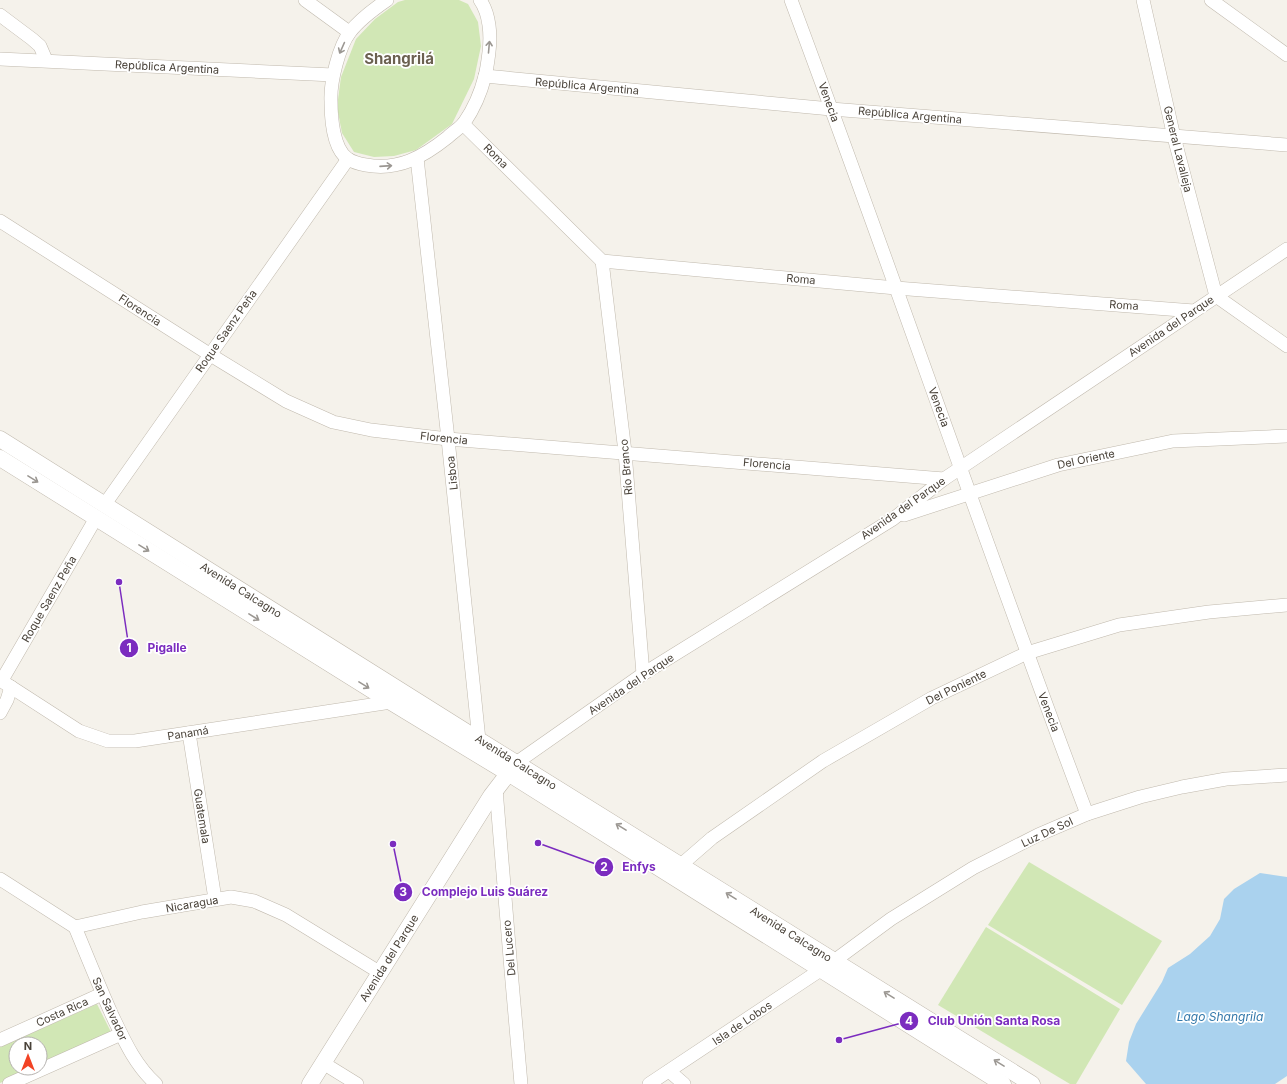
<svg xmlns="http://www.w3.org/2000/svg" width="1287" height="1084" font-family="Inter,sans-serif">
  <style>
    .green { fill: #d1e7b5 }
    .water { fill: #aad2ee }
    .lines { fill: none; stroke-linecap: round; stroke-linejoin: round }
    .minor-casing { stroke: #c0b9ad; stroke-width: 14 }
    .tertiary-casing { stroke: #c0b9ad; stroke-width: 17 }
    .minor { stroke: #fff; stroke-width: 13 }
    .tertiary { stroke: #fff; stroke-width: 16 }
    .oneway { stroke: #9b9792 }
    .labels { text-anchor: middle; stroke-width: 3.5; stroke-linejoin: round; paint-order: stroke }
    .street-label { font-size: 11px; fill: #494239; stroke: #fff }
    .water-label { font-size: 12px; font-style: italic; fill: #3378aa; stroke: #fff }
    .district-label { font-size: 15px; font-weight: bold; fill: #6b6050; stroke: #fff }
    .leader { fill: none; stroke: #7b2cbf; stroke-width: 1.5 }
    .callout-dot { fill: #7b2cbf; stroke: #fff; stroke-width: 1.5 }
    .mark-label { font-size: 12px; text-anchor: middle; font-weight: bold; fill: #fff }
    .callout-label { font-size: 12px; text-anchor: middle; font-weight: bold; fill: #7b2cbf; stroke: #fff; stroke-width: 3.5; stroke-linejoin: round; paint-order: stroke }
  </style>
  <rect width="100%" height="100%" fill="#f5f2eb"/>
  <g class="green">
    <polygon points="405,0 459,0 468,4 478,22 481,46 474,79 452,124 416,150 394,156 374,157 354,152 342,133 337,107 341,77 356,39 375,19 398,2"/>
    <polygon points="1029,862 1162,941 1122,1005 988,925"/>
    <polygon points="986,927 1120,1009 1076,1084 1070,1084 938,1005"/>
    <polygon points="97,1004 111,1032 40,1065 40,1044 16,1044 16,1068 34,1068 0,1083 0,1047"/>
  </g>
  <polygon class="water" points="1260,873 1287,877 1287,1076 1275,1084 1146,1084 1126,1061 1129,1042 1136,1024 1162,982 1168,968 1190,954 1210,936 1220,919 1224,899 1234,889"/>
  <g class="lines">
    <defs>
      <g id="minor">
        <polyline points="305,0 349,32"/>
        <path d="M387,0C374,9 360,19 350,32C339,46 330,82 331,101C331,117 333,149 348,159C353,162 360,164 366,165C398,171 423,157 448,137C453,132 460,128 464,123C473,110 481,92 485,76C487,69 488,60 489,52C491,36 490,14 480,0"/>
        <path d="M791,0C892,270 985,544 1087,814"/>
        <polyline points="1143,0 1174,137 1216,296 1287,346"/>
        <polyline points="1211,0 1287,55"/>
        <polyline points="0,15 32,39 40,46 46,60"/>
        <polyline points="0,59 333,75"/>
        <polyline points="485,76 831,109 1287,145"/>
        <polyline points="463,124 602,261 896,288 1194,311"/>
        <polyline points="417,158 448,439 479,740"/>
        <polyline points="0,221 209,354 286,401 333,422 371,430 448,439 944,479"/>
        <polyline points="602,261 625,452 643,674"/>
        <polyline points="105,504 348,159"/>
        <polyline points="904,515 1058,465 1173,441 1287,436"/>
        <polyline points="0,680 79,731 108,741 135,741 391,702"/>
        <polyline points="2,680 96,518"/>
        <polyline points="0,713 7,700 11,687"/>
        <polyline points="189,733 215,899"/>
        <polyline points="516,763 643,674 893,519 944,479 1287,249"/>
        <polyline points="496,789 511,970 521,1084"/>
        <polyline points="674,871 712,838 823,761 932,698 1027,653 1119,625 1209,612 1287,605"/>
        <polyline points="0,879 75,927 142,912 231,897 254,901 286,915 379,972"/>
        <path d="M75,927C87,956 99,986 112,1015C124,1040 135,1065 156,1084"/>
        <polyline points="0,1040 102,994"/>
        <polyline points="323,1063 357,1084"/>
        <polyline points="669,1071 684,1084"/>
        <polyline points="9,1084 121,1034"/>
        <polyline points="649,1084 834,961 891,919 973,868 1038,835 1087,814 1140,797 1182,787 1226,779 1287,775"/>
      </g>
      <g id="tertiary">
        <polyline points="0,439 479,740 1032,1084"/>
        <polyline points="0,458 391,702 508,773 1003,1084"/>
        <polyline points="310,1084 491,796 514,766"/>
      </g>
    </defs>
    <use href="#minor" class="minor-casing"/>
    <use href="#tertiary" class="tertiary-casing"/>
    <use href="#minor" class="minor"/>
    <use href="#tertiary" class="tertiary"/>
  </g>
  <defs><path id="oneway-shaft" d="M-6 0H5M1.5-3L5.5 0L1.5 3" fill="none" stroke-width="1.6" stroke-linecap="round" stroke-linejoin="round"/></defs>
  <g class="oneway">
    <use href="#oneway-shaft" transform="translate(489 47) rotate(-85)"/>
    <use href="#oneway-shaft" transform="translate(342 48) rotate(114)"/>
    <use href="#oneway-shaft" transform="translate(386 166) rotate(-4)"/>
    <use href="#oneway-shaft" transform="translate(33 479) rotate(32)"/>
    <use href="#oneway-shaft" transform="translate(144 548) rotate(32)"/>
    <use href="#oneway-shaft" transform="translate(254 617) rotate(32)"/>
    <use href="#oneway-shaft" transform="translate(364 685) rotate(32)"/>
    <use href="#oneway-shaft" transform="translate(621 827) rotate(-148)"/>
    <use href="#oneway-shaft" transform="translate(731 896) rotate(-148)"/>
    <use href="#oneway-shaft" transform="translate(889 995) rotate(-148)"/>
    <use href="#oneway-shaft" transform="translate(999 1063) rotate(-148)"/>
  </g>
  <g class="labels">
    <g class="street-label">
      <text transform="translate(167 67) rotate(3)" y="4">República Argentina</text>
      <text transform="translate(587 86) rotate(5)" y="4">República Argentina</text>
      <text transform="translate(829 102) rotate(70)" y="4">Venecia</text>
      <text transform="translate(910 115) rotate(5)" y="4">República Argentina</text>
      <text transform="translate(1178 149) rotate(76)" y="4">General Lavalleja</text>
      <text transform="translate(496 156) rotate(45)" y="4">Roma</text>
      <text transform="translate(801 279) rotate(5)" y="4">Roma</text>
      <text transform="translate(1124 305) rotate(4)" y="4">Roma</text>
      <text transform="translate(140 310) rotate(33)" y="4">Florencia</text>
      <text transform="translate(1171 326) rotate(-34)" y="4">Avenida del Parque</text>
      <text transform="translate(226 331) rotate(-55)" y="4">Roque Saenz Peña</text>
      <text transform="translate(939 407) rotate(70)" y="4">Venecia</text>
      <text transform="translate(444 438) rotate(6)" y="4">Florencia</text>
      <text transform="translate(1086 459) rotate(-12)" y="4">Del Oriente</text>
      <text transform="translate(767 464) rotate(5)" y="4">Florencia</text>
      <text transform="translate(626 467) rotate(-95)" y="4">Río Branco</text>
      <text transform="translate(452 473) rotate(-96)" y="4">Lisboa</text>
      <text transform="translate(903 508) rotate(-35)" y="4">Avenida del Parque</text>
      <text transform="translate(241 590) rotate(32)" y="4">Avenida Calcagno</text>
      <text transform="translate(49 599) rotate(-60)" y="4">Roque Saenz Peña</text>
      <text transform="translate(631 684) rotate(-34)" y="4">Avenida del Parque</text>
      <text transform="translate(956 687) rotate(-26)" y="4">Del Poniente</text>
      <text transform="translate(1049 712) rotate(69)" y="4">Venecia</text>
      <text transform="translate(188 733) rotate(-9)" y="4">Panamá</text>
      <text transform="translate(516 762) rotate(32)" y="4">Avenida Calcagno</text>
      <text transform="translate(202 816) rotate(81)" y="4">Guatemala</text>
      <text transform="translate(1047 832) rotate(-25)" y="4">Luz De Sol</text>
      <text transform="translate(192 904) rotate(-10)" y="4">Nicaragua</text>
      <text transform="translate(791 934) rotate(32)" y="4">Avenida Calcagno</text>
      <text transform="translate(509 948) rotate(-95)" y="4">Del Lucero</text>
      <text transform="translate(389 958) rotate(-58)" y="4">Avenida del Parque</text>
      <text transform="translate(110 1009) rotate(65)" y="4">San Salvador</text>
      <text transform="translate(62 1012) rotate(-24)" y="4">Costa Rica</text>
      <text transform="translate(742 1023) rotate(-34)" y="4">Isla de Lobos</text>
    </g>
    <g class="water-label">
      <text x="1220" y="1021">Lago Shangrila</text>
    </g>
    <g class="district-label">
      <text x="399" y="64">Shangrilá</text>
    </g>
  </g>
  <path class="leader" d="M119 582L129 648M538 843L604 867M393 844L403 892M839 1040L909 1021"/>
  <g class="callout-dot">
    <circle cx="119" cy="582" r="4"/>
    <circle cx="538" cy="843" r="4"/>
    <circle cx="393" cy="844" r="4"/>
    <circle cx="839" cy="1040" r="4"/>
    <circle cx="129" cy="648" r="10"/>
    <circle cx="604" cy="867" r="10"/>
    <circle cx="403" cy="892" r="10"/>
    <circle cx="909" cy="1021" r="10"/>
  </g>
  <g class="mark-label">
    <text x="129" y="652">1</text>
    <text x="604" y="871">2</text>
    <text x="403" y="896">3</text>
    <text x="909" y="1025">4</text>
  </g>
  <g class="callout-label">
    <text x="167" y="652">Pigalle</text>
    <text x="639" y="871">Enfys</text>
    <text x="485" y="896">Complejo Luis Suárez</text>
    <text x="994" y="1025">Club Unión Santa Rosa</text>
  </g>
  <g transform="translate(28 1056)"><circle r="19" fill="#ffffff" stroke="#b6b3b0"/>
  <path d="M0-3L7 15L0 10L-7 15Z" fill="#f24325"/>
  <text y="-6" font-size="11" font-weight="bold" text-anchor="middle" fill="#494239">N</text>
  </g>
</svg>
